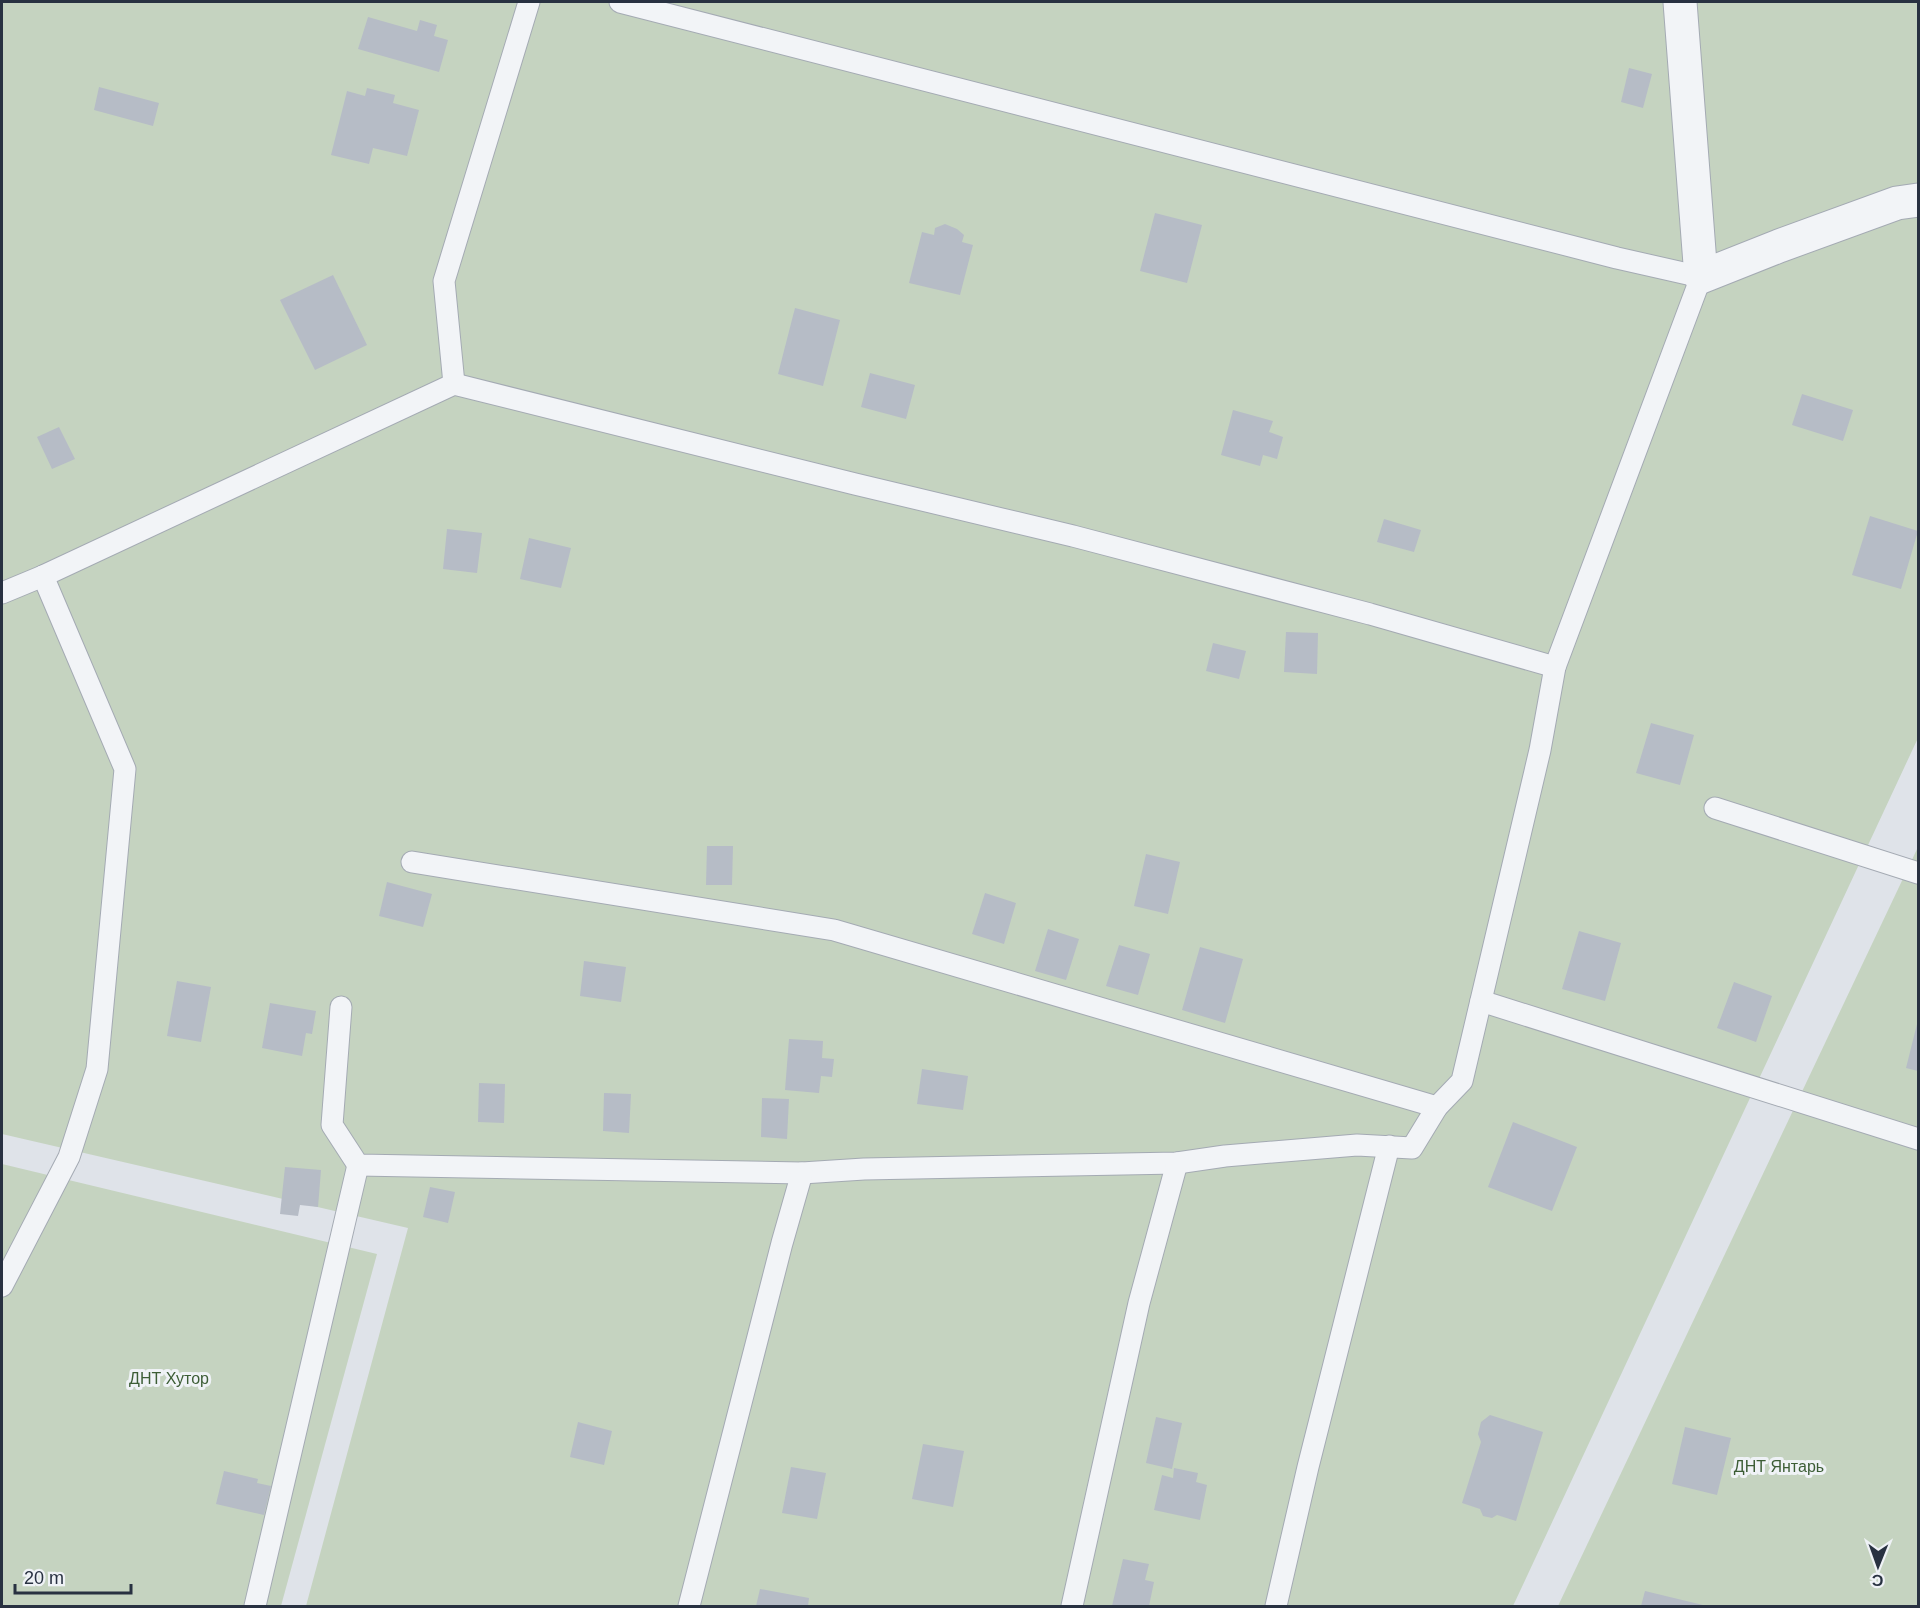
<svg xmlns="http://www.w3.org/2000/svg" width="1920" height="1608" font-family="Arial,sans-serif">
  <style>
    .green { fill: #c5d3c0 }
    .building { fill: #b6bcc6 }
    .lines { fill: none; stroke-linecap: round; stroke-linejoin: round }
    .service-casing { stroke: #a4aab3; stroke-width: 23 }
    .minor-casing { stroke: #a4aab3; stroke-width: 35 }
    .service { stroke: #f2f4f7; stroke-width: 21 }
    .minor { stroke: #f2f4f7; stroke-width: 33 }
    .labels { text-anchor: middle; stroke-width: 6; stroke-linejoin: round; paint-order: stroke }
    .park-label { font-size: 16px; fill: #3c5d35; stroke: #eff2f6 }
  </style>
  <rect width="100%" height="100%" fill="#dfe3e9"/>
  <g class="green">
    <polygon points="2,2 1918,2 1918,738 1513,1606 306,1606 408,1228 2,1134"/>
    <polygon points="1918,847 1918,1606 1558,1606"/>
    <polygon points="2,1164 377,1254 281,1606 2,1606"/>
  </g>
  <g class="building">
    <polygon points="368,17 417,31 420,20 437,25 434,36 448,40 439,72 358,49"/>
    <polygon points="1629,68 1652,74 1643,108 1621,102"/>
    <polygon points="99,87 159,103 153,126 94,110"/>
    <polygon points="367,88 395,95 393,103 419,110 407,156 373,148 369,164 331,155 347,91 365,96"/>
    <polygon points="1155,213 1202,225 1187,283 1140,271"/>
    <polygon points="945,224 957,229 964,235 962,242 973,245 960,295 909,283 922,232 934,235 935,228"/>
    <polygon points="333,275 367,345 315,370 280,300"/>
    <polygon points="795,308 840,320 823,386 778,374"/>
    <polygon points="870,373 915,385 906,419 861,407"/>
    <polygon points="1802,394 1853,410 1843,441 1792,425"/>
    <polygon points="1233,410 1273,421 1269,432 1283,437 1277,459 1263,455 1260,466 1221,455"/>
    <polygon points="59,427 75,459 52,469 37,437"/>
    <polygon points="1870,516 1918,531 1901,589 1852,575"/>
    <polygon points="1384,519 1421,530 1414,552 1377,542"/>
    <polygon points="447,529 482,533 477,573 443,569"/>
    <polygon points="529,538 571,548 561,588 520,579"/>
    <polygon points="1286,632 1318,633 1317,674 1284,672"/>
    <polygon points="1213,643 1246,651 1239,679 1206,671"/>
    <polygon points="1651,723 1694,735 1680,785 1636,773"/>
    <polygon points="707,846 733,846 732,885 706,885"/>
    <polygon points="1146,854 1180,862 1168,914 1134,906"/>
    <polygon points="387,882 432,894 423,927 379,916"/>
    <polygon points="985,893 1016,903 1004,944 972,934"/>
    <polygon points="1048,929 1079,939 1066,980 1035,971"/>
    <polygon points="1579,931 1621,943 1605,1001 1562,989"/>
    <polygon points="1119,945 1150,954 1138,995 1106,986"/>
    <polygon points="1200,947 1243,959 1225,1023 1182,1010"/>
    <polygon points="584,961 626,967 621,1002 580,996"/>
    <polygon points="177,981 211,987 201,1042 167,1036"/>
    <polygon points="1734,982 1772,996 1756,1042 1717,1028"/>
    <polygon points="270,1003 316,1011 312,1034 306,1033 302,1056 262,1048"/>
    <polygon points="1918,1020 1918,1071 1906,1068"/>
    <polygon points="789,1039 823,1041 822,1058 834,1059 832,1077 821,1076 819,1093 785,1090"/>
    <polygon points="922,1069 968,1076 963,1110 917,1104"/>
    <polygon points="479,1083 505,1084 504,1123 478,1122"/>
    <polygon points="604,1093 631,1094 629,1133 603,1131"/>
    <polygon points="762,1098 789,1099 787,1139 761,1137"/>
    <polygon points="1513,1122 1577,1147 1552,1211 1488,1187"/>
    <polygon points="285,1167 321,1170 318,1207 300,1205 298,1216 280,1214"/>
    <polygon points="430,1187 455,1192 448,1223 423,1217"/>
    <polygon points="1490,1415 1543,1432 1516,1521 1497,1515 1492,1518 1483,1516 1480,1509 1462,1503 1481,1442 1478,1434 1481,1422"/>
    <polygon points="1156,1417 1182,1423 1172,1469 1146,1463"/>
    <polygon points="578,1422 612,1431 604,1465 570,1457"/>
    <polygon points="1685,1427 1731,1438 1717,1495 1672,1484"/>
    <polygon points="923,1444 964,1451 953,1507 912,1499"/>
    <polygon points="791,1467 826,1473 817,1519 782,1513"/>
    <polygon points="1174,1468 1198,1473 1196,1482 1207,1485 1200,1520 1154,1510 1162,1475 1173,1478"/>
    <polygon points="224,1471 258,1479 257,1483 271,1486 264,1515 216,1504"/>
    <polygon points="1123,1559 1149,1564 1145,1580 1154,1582 1149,1606 1112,1606"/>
    <polygon points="760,1589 809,1598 808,1606 756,1606"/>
    <polygon points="1645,1591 1707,1606 1641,1606"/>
  </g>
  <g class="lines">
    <defs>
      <g id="service">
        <polyline points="454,384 444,281 529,2"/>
        <polyline points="2,593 43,576 454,384 855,484 1073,536 1370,614 1555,667"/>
        <polyline points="1715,808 1918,873"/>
        <polyline points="412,862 834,930 1437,1107"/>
        <polyline points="1481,1001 1918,1139"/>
        <polyline points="341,1007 332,1125 358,1165 802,1173 864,1169 1177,1163 1225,1156 1357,1145 1412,1148 1437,1107 1462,1081 1540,750 1555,667 1701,277 1617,258 620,2"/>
        <polyline points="2,1286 69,1157 97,1069 125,769 43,576"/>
        <polyline points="255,1606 358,1165"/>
        <polyline points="689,1606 782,1243 802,1173"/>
        <polyline points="1072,1606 1139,1303 1177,1163"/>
        <polyline points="1276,1606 1308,1467 1389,1146"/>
      </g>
      <polyline id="minor" points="1680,2 1701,277 1779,246 1897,203 1918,200"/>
    </defs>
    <use href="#service" class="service-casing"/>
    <use href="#minor" class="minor-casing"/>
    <use href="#service" class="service"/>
    <use href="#minor" class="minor"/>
  </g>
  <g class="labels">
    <g class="park-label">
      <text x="169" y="1384">ДНТ Хутор</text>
      <text x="1779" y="1472">ДНТ Янтарь</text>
    </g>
  </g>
  <rect width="1920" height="1608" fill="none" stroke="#283141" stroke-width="6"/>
  <g transform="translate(1878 1566) rotate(181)" stroke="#eff2f6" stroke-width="4.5" paint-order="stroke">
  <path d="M0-4.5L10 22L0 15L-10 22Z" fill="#283141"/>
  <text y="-9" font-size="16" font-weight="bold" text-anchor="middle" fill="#283141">С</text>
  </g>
  <path d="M15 1584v9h116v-9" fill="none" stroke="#283141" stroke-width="3"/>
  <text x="24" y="1584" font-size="18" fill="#283141" stroke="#eff2f6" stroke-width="4.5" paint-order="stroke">20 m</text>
</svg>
